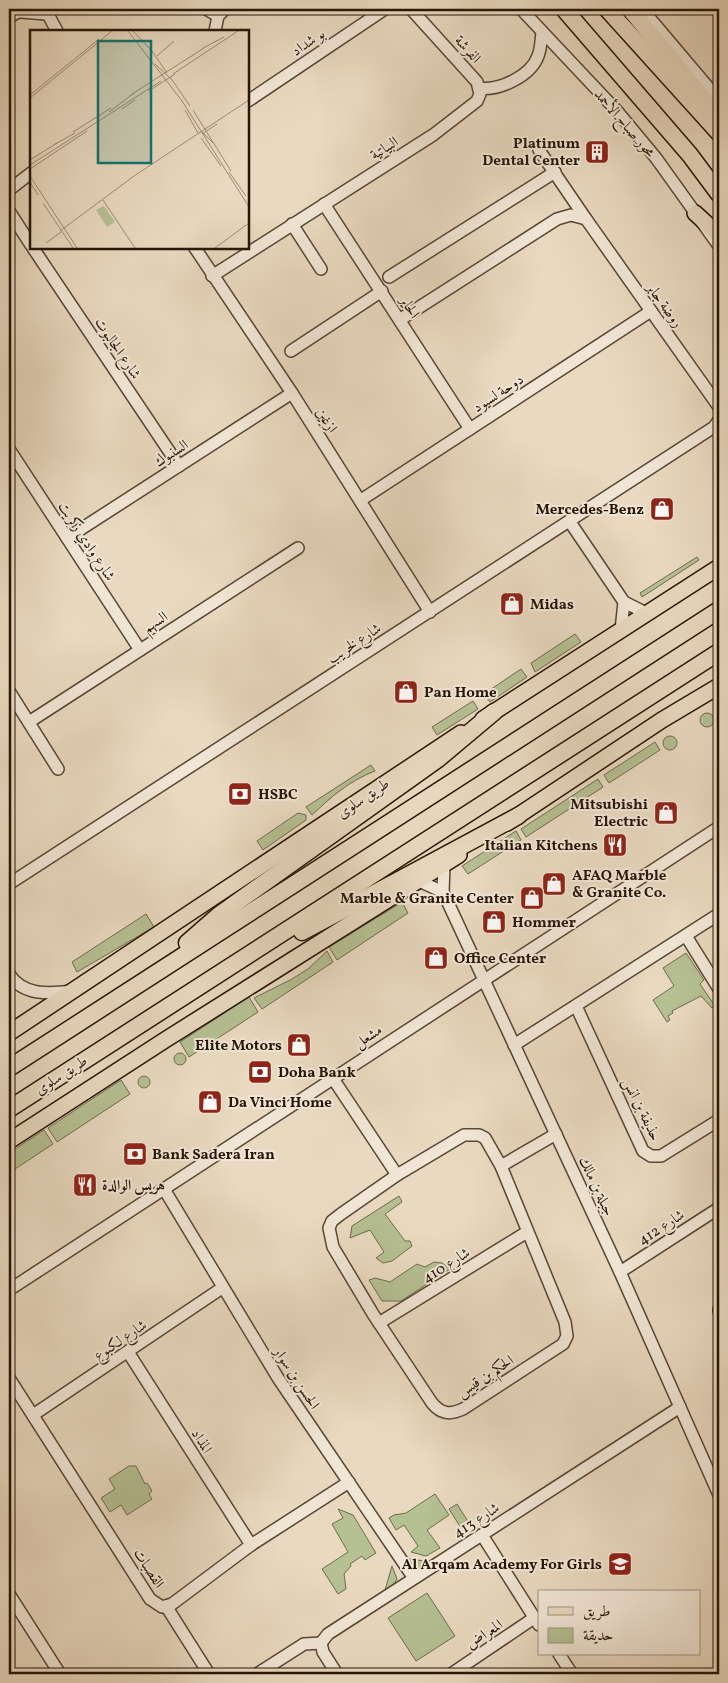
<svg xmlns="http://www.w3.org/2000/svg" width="728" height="1683" font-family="Vollkorn,Amiri,serif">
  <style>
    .green { fill: #b5c093; stroke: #6e6b4c }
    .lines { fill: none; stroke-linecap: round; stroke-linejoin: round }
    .minor-casing { stroke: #574734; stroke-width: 14 }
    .major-casing { stroke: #261606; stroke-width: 18 }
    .highway-casing { stroke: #261606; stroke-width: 19 }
    .minor { stroke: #f1e6d6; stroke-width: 11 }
    .major { stroke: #e9d9c0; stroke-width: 15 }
    .highway { stroke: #e9d9c0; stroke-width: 16 }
    .labels { text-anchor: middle; stroke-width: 4; stroke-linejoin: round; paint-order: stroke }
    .street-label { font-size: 15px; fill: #261606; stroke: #f1e6d6 }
    .poi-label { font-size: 15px; font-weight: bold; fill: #261606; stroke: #f1e6d6; text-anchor: start }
    .inset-road { fill: none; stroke: #9b8b76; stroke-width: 1 }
    .view { fill: #0f766e; fill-opacity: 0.15; stroke: #0f766e; stroke-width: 2.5 }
    .inset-edge { fill: none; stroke: #261606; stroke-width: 2.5 }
  </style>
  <rect width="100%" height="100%" fill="#e9d9c0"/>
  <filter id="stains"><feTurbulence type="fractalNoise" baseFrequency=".004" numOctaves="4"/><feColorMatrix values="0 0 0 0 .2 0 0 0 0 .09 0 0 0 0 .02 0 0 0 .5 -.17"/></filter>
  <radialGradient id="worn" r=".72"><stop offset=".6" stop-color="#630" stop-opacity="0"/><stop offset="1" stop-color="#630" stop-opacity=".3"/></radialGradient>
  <g class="green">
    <polygon points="697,557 699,560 642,597 640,593"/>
    <polygon points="575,634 581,642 535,672 531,663"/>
    <polygon points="521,669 527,677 490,702 484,694"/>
    <polygon points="473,701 478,709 437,735 432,727"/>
    <circle cx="707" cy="720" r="7"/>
    <circle cx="670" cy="743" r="7"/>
    <polygon points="655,742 660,750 609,783 604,775"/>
    <path d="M371,765L375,771C349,781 331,797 312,815L306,807Z"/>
    <polygon points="598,779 603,787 526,837 521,829"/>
    <polygon points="298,813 306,815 306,820 263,850 257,841"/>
    <polygon points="516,831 521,840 468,874 462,866"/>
    <polygon points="402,902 408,913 337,960 329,947"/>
    <polygon points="146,914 154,927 77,972 72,962"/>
    <polygon points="327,951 333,962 262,1009 254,998 292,979 308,969"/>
    <polygon points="686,953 704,980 700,984 715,1006 712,1008 701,996 672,1011 673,1013 668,1016 670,1020 667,1022 653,1000 674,986 663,968"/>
    <polygon points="249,997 258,1012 189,1057 180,1042"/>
    <circle cx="180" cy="1059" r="6"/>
    <circle cx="144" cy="1082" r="6"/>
    <polygon points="121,1080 130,1094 57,1142 48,1128"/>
    <polygon points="44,1130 53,1144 9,1173 9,1153"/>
    <polygon points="399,1196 402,1202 385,1214 405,1241 410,1241 412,1246 392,1261 383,1263 376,1258 384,1252 370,1230 350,1238 352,1226"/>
    <polygon points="434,1262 442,1263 450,1269 401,1301 382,1301 369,1280 375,1278 390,1282 417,1264 425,1267"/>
    <polygon points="129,1466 136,1466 145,1484 147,1483 152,1491 149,1494 152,1499 127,1515 121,1505 110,1512 101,1498 115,1489 109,1479"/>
    <polygon points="435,1494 449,1515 427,1530 440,1548 426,1556 411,1552 418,1546 404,1525 396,1530 389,1518 394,1515 406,1513"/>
    <polygon points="457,1504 469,1523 461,1528 449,1509"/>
    <polygon points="338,1509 353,1515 376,1553 365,1560 362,1556 350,1564 351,1566 344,1574 346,1589 338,1594 322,1569 348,1552 332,1524 343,1518"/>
    <polygon points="405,1558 424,1561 424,1566 414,1570"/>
    <polygon points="392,1566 397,1579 392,1587 385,1590"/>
    <polygon points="427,1593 455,1636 416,1661 388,1618"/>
  </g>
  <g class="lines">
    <defs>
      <g id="minor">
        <polyline points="45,9 57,31"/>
        <polyline points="206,9 218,16"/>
        <polyline points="521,9 617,111 656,158 719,246"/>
        <polyline points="642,9 719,100"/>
        <polyline points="21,12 46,14"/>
        <polyline points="9,17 24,9"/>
        <polyline points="215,31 218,16 225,9"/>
        <path d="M479,88C499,91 531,76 538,56C541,49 541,40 542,33"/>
        <polyline points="248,101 385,9"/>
        <polyline points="539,150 586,219"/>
        <polyline points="9,190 31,173"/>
        <polyline points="324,204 470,429"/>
        <polyline points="9,211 31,245"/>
        <polyline points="292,224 321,269"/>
        <polyline points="33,248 179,466"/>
        <polyline points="195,248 292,393 430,612"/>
        <polyline points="212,276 433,135 477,101 480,94 477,82 411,9"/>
        <polyline points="389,277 555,172"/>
        <polyline points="401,319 557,219 571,215 586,219 719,407"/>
        <polyline points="291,351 382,291"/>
        <polyline points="9,449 140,650"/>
        <polyline points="361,500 651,311"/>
        <polyline points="570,522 624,602 648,614"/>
        <polyline points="67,538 292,393"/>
        <polyline points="621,630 624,602"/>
        <polyline points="9,691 58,769"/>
        <polyline points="29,722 298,548"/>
        <polyline points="444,865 443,892 620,1272 719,1495"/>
        <polyline points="419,881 443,892"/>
        <polyline points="9,884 714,427 719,420"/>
        <polyline points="686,936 719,989"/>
        <path d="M9,974C23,996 49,994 72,991"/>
        <polyline points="576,1006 643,1151 651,1156 661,1156 719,1120"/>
        <polyline points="514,1045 719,914"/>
        <polyline points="332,1077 397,1175"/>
        <path d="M464,1135H479L485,1138L501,1166L565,1322L567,1336L563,1344L463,1409C450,1415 441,1414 432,1403L373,1314L333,1247L329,1228L332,1221L341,1214L397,1175Z"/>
        <polyline points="501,1166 556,1134"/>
        <polyline points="164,1189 278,1378 413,1577"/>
        <polyline points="620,1272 719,1208"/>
        <polyline points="9,1290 719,827"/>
        <polyline points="719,1309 719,1311"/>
        <polyline points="379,1323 527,1232"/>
        <polyline points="128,1352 251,1545"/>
        <polyline points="9,1378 150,1599 162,1607 172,1604 251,1545 349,1482"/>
        <polyline points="33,1415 222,1288"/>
        <polyline points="482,1535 539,1625"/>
        <polyline points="9,1594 60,1674"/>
        <polyline points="166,1606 209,1674"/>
        <polyline points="321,1643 328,1634 680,1407"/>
        <polyline points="321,1643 323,1652 337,1674"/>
        <polyline points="559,1654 572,1674"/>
        <polyline points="257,1674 304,1644 321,1643"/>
        <polyline points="451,1674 534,1618"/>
      </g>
      <g id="major">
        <polyline points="695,213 719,235"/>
        <polyline points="483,719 719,567"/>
        <polyline points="507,823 662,720 719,686"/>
        <polyline points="9,1033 461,733"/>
        <polyline points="9,1141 165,1040 459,855"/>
      </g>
      <g id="highway">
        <polyline points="564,9 690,155 719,194"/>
        <polyline points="607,9 719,133"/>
        <polyline points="630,9 711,108"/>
        <polyline points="302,932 518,816"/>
        <polyline points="187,943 219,915 438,759 494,712"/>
        <polyline points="9,1068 719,610"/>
        <polyline points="9,1109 719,652"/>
      </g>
    </defs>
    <use href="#minor" class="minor-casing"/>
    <use href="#major" class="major-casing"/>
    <use href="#highway" class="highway-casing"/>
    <use href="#minor" class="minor"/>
    <use href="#major" class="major"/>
    <use href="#highway" class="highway"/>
  </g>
  <defs>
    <symbol id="building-square" viewBox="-11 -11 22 22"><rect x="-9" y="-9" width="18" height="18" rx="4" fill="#8f2418" stroke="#f1e6d6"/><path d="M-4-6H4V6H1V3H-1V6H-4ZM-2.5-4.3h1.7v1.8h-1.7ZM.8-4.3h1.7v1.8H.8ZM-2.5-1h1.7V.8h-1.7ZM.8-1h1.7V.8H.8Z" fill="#fff"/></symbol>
    <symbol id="shop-square" viewBox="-11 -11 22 22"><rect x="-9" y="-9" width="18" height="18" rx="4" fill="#8f2418" stroke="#f1e6d6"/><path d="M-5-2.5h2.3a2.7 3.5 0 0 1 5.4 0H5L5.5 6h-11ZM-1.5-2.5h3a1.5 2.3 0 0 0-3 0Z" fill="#fff"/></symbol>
    <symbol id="bank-square" viewBox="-11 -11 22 22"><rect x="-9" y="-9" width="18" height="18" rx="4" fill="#8f2418" stroke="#f1e6d6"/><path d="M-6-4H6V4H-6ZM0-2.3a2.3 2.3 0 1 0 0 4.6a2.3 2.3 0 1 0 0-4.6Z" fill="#fff"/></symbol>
    <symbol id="restaurant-square" viewBox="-11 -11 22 22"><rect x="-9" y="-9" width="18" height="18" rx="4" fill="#8f2418" stroke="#f1e6d6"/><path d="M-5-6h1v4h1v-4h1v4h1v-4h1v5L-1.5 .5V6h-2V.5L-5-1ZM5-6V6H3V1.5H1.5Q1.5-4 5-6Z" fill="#fff"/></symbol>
    <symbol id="school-square" viewBox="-11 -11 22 22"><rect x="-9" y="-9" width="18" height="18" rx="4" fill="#8f2418" stroke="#f1e6d6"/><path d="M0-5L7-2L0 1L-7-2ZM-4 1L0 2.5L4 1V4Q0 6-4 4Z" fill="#fff"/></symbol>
  </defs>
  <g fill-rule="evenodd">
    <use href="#building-square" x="583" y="138" width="28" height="28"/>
    <use href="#shop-square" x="648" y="495" width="28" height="28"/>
    <use href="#shop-square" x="498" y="590" width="28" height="28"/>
    <use href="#shop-square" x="392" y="678" width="28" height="28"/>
    <use href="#bank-square" x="226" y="780" width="28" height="28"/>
    <use href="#shop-square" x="652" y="799" width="28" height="28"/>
    <use href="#restaurant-square" x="601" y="831" width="28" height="28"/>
    <use href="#shop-square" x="540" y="870" width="28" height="28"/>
    <use href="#shop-square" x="518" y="884" width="28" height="28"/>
    <use href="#shop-square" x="480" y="908" width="28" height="28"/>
    <use href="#shop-square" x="422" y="944" width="28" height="28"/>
    <use href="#shop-square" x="285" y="1031" width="28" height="28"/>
    <use href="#bank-square" x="246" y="1058" width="28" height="28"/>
    <use href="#shop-square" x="196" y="1088" width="28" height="28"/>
    <use href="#bank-square" x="121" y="1140" width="28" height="28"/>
    <use href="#restaurant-square" x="71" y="1171" width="28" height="28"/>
    <use href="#school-square" x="606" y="1550" width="28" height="28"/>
  </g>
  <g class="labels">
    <g class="street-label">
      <text transform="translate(308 42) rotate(-34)" y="5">بو شداد</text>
      <text transform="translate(468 49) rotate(48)" y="5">الفرشة</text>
      <text transform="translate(625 123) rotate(49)" y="5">محور صباح الأحمد</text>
      <text transform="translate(384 148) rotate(-32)" y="5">البياتية</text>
      <text transform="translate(665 305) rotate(54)" y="5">روضة جابر</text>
      <text transform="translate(410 307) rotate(57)" y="5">الحاير</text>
      <text transform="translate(118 348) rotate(56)" y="5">شارع الجالبوت</text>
      <text transform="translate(498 393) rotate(-33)" y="5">دوحة لسيود</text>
      <text transform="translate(327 420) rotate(57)" y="5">ازغين</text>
      <text transform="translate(171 453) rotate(-33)" y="5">السنبوك</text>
      <text transform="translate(87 541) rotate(57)" y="5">شارع وادي زكريت</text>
      <text transform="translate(155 622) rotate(-33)" y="5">السهم</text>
      <text transform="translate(354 643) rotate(-33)" y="5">شارع لخريب</text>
      <text transform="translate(363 798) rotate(-34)" y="5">طريق سلوى</text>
      <text transform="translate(368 1036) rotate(-33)" y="5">مشعل</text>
      <text transform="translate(61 1075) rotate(-33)" y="5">طريق سلوى</text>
      <text transform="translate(642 1109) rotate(64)" y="5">حذيفة بن انس</text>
      <text transform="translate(597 1186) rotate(65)" y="5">جبلة بن مالك</text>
      <text transform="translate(661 1227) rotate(-33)" y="5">شارع 412</text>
      <text transform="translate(446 1265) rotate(-32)" y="5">شارع 410</text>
      <text transform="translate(120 1340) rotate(-34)" y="5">شارع لكبوع</text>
      <text transform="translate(485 1376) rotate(-33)" y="5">الحكم بن قيس</text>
      <text transform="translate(297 1378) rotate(57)" y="5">الحسن بن سوار</text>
      <text transform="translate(202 1441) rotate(58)" y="5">المذاد</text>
      <text transform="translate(476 1520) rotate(-33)" y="5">شارع 413</text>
      <text transform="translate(149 1568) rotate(57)" y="5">القصبات</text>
      <text transform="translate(484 1634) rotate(-34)" y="5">المعراض</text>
    </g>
    <g class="poi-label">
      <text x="580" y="148" text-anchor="end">Platinum<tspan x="580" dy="17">Dental Center</tspan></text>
      <text x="644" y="514" text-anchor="end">Mercedes-Benz</text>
      <text x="530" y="609">Midas</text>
      <text x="424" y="697">Pan Home</text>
      <text x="258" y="799">HSBC</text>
      <text x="648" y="809" text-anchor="end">Mitsubishi<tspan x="648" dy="17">Electric</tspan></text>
      <text x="598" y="850" text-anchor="end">Italian Kitchens</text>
      <text x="572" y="880">AFAQ Marble<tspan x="572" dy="17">&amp; Granite Co.</tspan></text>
      <text x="514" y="903" text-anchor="end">Marble &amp; Granite Center</text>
      <text x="512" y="927">Hommer</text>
      <text x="454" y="963">Office Center</text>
      <text x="282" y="1050" text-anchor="end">Elite Motors</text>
      <text x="278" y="1077">Doha Bank</text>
      <text x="228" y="1107">Da Vinci Home</text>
      <text x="152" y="1159">Bank Sadera Iran</text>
      <text x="102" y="1190">هريس الوالدة</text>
      <text x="602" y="1569" text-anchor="end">Al Arqam Academy For Girls</text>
    </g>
  </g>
  <g transform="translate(30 30)">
    <rect width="219" height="219" fill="#e9d9c0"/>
    <path d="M74,176L85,192L77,197L66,180Z" fill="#b5c093"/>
    <path class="inset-road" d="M98,1L152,71L219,177M103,1L122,21M173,18L194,7M122,21L137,43M127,26L144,11M125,34L140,48M143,44L208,1M140,47L160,76M119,61L145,44M102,64L174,18M0,65L69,9M0,68L82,1M92,79L105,70M155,80L168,103M163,80L201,141M79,82L104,63M43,102L81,78M172,102L183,113M172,104L187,94M171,108L191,136M25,114L45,103M0,130L27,113M0,135L131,51M0,139L57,101M199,142L216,166M0,146L47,218M0,152L8,165M73,170L105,218M13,173L43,218M30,201L104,146L219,70M16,213L31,202M185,218L219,193"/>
    <path class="view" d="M68,11H121V133H68Z"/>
    <rect width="219" height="219" class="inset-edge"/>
  </g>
  <rect width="728" height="1683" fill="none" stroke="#e9d9c0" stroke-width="30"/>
  <rect x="10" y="10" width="708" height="1663" fill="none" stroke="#261606" stroke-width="2.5"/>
  <rect x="15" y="15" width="698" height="1653" fill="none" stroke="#261606"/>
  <rect x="538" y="1590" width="162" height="65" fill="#f1e6d6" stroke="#a09383"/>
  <rect x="548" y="1607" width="25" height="8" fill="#e9d9c0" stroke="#a09383"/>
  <text x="583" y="1616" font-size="15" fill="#261606">طريق</text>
  <rect x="548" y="1628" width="25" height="15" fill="#b5c093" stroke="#a09383"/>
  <text x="583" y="1640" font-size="15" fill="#261606">حديقة</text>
  <rect width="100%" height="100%" filter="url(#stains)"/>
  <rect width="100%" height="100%" fill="url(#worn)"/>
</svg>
